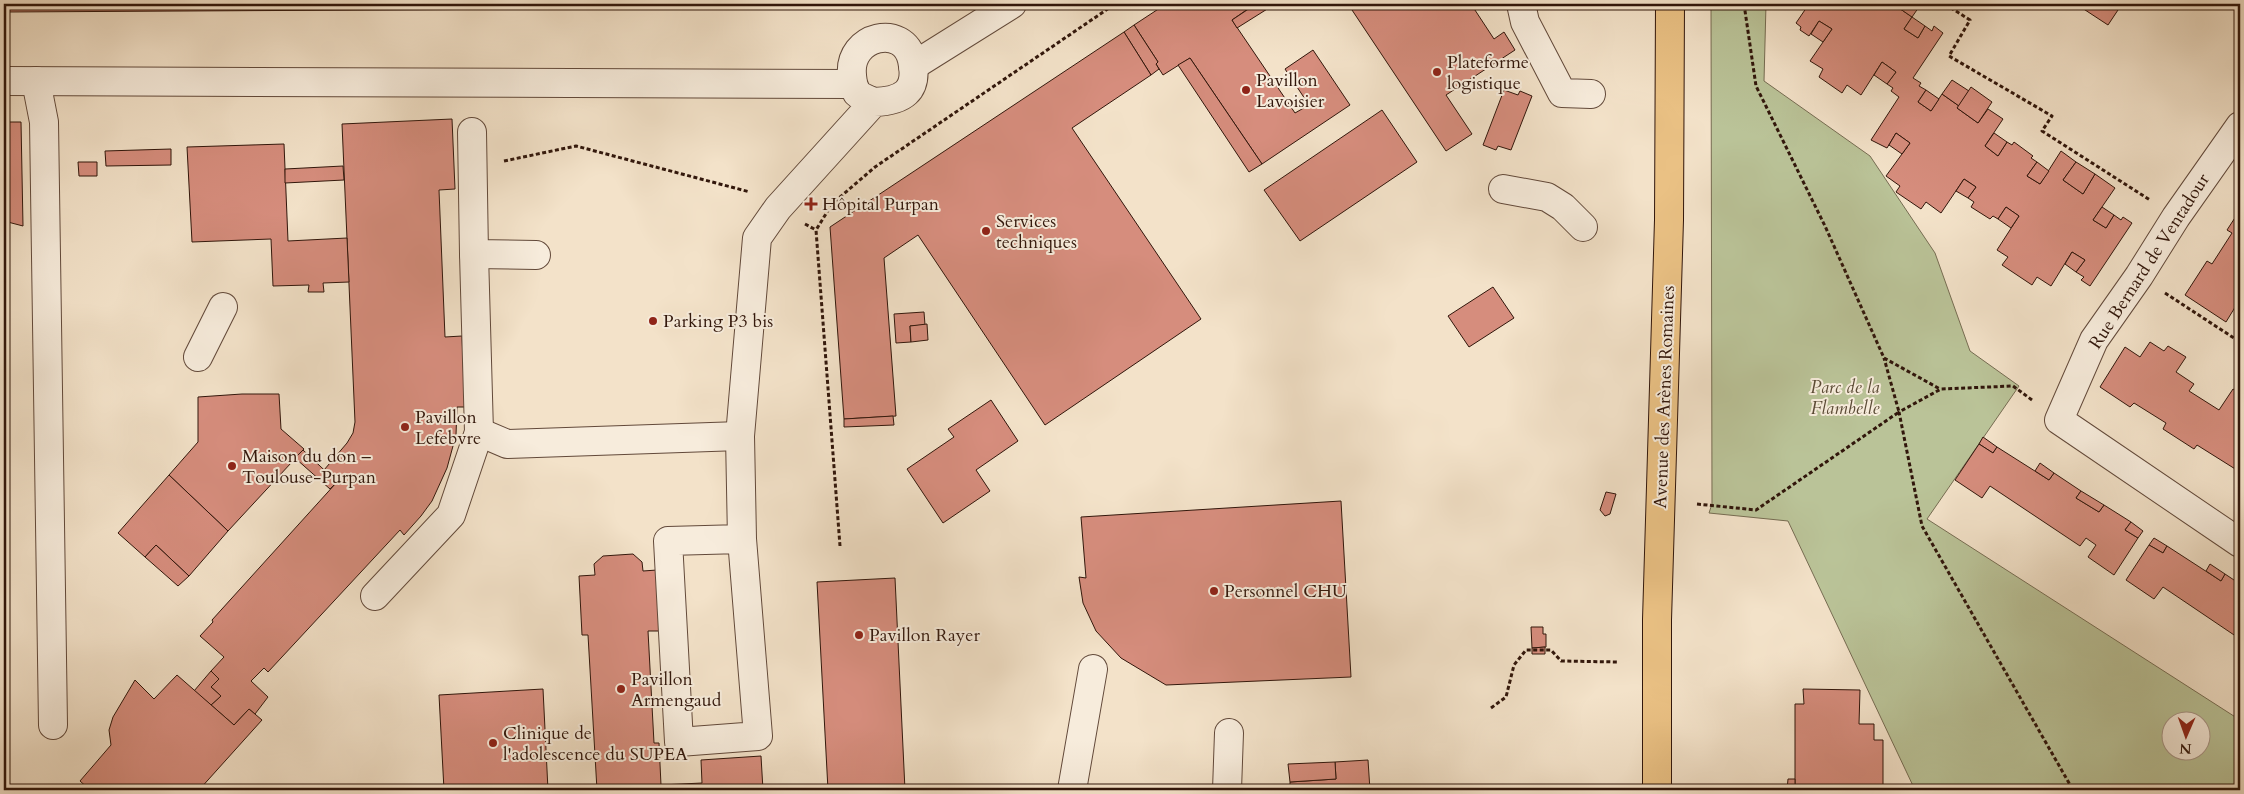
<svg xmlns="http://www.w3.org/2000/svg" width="2244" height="794" font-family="Cardo,serif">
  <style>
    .green { fill: #bac398; stroke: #766c52; fill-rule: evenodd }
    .building { fill: #d68d7d; stroke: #31160b }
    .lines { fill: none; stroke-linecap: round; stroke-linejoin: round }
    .minor-casing { stroke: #62493a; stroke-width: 30 }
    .major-casing { stroke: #31160b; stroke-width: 30 }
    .path { stroke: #31160b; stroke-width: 3; stroke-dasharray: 4 2.5; stroke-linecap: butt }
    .minor { stroke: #f7ecdc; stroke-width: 28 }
    .major { stroke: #eac184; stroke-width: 28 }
    .poi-dot { fill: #8f2418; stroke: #f7ecdc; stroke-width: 2 }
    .labels { text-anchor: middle; stroke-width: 4; stroke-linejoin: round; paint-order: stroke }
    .poi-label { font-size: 18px; fill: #31160b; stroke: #f7ecdc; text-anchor: start }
    .street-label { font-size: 18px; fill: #31160b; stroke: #f7ecdc }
    .park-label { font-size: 18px; font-style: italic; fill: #5a4a35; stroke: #f7ecdc }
  </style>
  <rect width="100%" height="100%" fill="#f3e2c9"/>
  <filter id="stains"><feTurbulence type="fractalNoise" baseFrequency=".004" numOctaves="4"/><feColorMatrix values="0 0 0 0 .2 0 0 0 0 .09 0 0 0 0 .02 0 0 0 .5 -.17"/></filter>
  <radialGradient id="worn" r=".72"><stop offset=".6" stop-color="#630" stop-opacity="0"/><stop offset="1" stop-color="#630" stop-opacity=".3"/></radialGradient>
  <path class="green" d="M1711,4H1766L1764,81L1870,156L1935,253L1970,351L2019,386L1927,519L2240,720V790H1915L1788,521L1709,513L1712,504ZM2172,722H2202V752H2172Z"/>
  <g class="building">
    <polygon points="4,4 913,4 913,7 4,12"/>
    <polygon points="1166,4 1255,4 1232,20 1295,113 1309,105 1285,69 1313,50 1350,105 1262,164 1190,58 1163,75 1156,64 1158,62 1134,25"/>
    <polygon points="1256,4 1270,4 1272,6 1237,28 1232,20"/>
    <polygon points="1348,4 1471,4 1494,39 1504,32 1515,50 1446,95 1472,134 1446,151"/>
    <polygon points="1809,4 1893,4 1912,17 1904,29 1918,38 1925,26 1932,31 1934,26 1943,33 1913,78 1921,83 1919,86 1926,90 1918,102 1931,111 1942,94 1959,106 1957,108 1978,123 1988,109 2003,119 1985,146 1998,156 2007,142 2012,145 2014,142 2033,156 2031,158 2037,162 2027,176 2040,184 2061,151 2076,162 2063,180 2083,194 2095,174 2115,188 2093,220 2106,228 2114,215 2121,220 2123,217 2132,223 2090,286 2081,280 2084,277 2076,272 2085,260 2072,252 2051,286 2037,277 2032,285 2002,265 2008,257 1997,250 2019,216 2006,207 1998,219 1993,216 1990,219 1971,207 1974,202 1968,198 1976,187 1964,179 1941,213 1926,202 1921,209 1896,192 1900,186 1886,176 1910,143 1896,133 1887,148 1871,140 1899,97 1891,91 1893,88 1887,84 1896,72 1882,62 1861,95 1847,85 1842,93 1819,77 1823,69 1810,61 1832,29 1819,21 1809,36 1800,30 1801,27 1796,23"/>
    <polygon points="1893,4 1921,4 1912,17"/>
    <polygon points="2076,4 2122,4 2108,25"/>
    <polygon points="1912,17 1925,26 1918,38 1904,29"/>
    <polygon points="1819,21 1832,29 1823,42 1811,34"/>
    <polygon points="1134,25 1158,62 1156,64 1159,69 1151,75 1124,32"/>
    <polygon points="1124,32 1151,75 1072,128 1201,319 1045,425 918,235 884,258 896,416 844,419 830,227"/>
    <polygon points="1190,58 1262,164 1249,172 1178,65"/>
    <polygon points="1882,62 1896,72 1887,84 1874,75"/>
    <polygon points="1952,80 1969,91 1959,106 1942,94"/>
    <polygon points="1971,87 1992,102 1978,123 1957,108"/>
    <polygon points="1504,90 1518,95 1520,91 1532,96 1511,150 1498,146 1496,150 1483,145"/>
    <polygon points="1926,90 1939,99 1931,111 1918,102"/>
    <polygon points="1382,110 1417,162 1300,241 1264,190"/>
    <polygon points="452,119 455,189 439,190 445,337 462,336 465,407 457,407 456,435 447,468 432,501 421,516 404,535 400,530 268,672 264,668 251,681 268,697 255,714 249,709 234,725 211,705 221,696 211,687 219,679 211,671 224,657 200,636 213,622 212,620 337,482 324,470 347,443 353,433 355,422 342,124"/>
    <polygon points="4,122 21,122 23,226 4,221"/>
    <polygon points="1896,133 1910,143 1902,154 1889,145"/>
    <polygon points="1994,133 2007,142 1998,156 1985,146"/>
    <polygon points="284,144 288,241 347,238 349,282 323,283 324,292 308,292 309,285 273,286 271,239 192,242 187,147"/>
    <polygon points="171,149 171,165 106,166 105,151"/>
    <polygon points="78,162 97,162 97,176 79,176"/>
    <polygon points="2037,162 2049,171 2040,184 2027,176"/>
    <polygon points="2076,162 2095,174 2083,194 2063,180"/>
    <polygon points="343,166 344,180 285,183 285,169"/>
    <polygon points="1964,179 1976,187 1968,198 1956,191"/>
    <polygon points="2006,207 2019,216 2011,228 1998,219"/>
    <polygon points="2102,207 2114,215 2106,228 2093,220"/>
    <polygon points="2240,210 2240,306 2237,304 2226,322 2185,295 2207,261 2212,264 2232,233 2227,230"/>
    <polygon points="2072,252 2085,260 2076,272 2065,264"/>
    <polygon points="1493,287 1514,318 1469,347 1448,316"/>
    <polygon points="924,312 925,325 910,326 911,342 896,343 894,314"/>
    <polygon points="927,324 928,340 911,342 910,326"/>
    <polygon points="2150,342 2164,351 2168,346 2186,357 2176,372 2194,384 2189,391 2219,410 2233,389 2240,393 2240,472 2197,445 2194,449 2163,429 2166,423 2134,403 2130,407 2100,387 2125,347 2140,357"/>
    <polygon points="242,394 279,394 281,429 304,449 228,531 169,475 198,442 198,397"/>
    <polygon points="991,400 1018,441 976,470 990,491 943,523 907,469 954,437 948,429"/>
    <polygon points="893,416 894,425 844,427 844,419"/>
    <polygon points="1983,437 1997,447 1993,453 1979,444"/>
    <polygon points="1979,444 1993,453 1997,447 2049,480 2054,473 2081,491 2076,498 2099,512 2104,505 2131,522 2125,530 2138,538 2114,575 2088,557 2096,545 2086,538 2080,546 1990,486 1982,498 1955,480"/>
    <polygon points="303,450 337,482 330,489 295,458"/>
    <polygon points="2040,463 2054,473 2049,480 2035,471"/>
    <polygon points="169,475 228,531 189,576 156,545 145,557 118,533"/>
    <polygon points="2081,491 2104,505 2099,512 2076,498"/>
    <polygon points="1606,492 1616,494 1610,514 1605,516 1600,510"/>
    <polygon points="1341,501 1351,677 1166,685 1121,658 1096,631 1083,603 1079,577 1086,578 1081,517"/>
    <polygon points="2131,522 2143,531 2138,538 2125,530"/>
    <polygon points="2154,538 2167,546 2163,553 2149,545"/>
    <polygon points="156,545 189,576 178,586 145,557"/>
    <polygon points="2149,545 2163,553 2167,546 2221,581 2225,574 2240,584 2240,639 2163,587 2154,599 2126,580"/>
    <polygon points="633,554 642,562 643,571 657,570 660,631 648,631 654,743 659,743 661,785 702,783 701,760 761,756 763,790 597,790 588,635 582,635 579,576 595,575 594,564 603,556"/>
    <polygon points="2210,564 2225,574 2221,581 2206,571"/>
    <polygon points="895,578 905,790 828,790 817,582"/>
    <polygon points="1531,627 1543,627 1543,634 1546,634 1546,647 1532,648"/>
    <polygon points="1545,647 1545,654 1532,654 1532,648"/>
    <polygon points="211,671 219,679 211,687 221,696 211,705 194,691"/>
    <polygon points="177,675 234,725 249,709 262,720 199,790 90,790 80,781 111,745 109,730 113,717 135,680 154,699"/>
    <polygon points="543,689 548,790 444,790 439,695"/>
    <polygon points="1803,689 1860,690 1859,724 1874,724 1874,740 1883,740 1883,790 1795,790 1795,704 1804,704"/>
    <polygon points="1368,760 1370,790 1290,790 1290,782 1336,779 1335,762"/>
    <polygon points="1335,762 1336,779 1290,782 1288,764"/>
    <polygon points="1788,779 1795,779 1795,790 1787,790"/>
  </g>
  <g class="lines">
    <defs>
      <g id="minor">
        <polyline points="1521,4 1525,22 1562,93 1591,94"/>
        <polyline points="913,66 1012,4"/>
        <polyline points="4,81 853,84"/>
        <polyline points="36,81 44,122 53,725"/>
        <polyline points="2240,126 2176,217 2139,276 2094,340 2059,420 2240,543"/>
        <polyline points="472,132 474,254 536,255"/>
        <polyline points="1503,189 1547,197 1563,207 1583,227"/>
        <polyline points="198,357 223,307"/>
        <polyline points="479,432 507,444 740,436"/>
        <path d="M742,539L668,541L679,742L758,736L742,539L740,436L757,238L778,208L874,102C902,101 919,92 912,60C904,23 848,35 852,75C852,81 854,88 857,93C861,97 869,100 874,102"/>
        <polyline points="375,596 451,515 479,432 474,254"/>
        <polyline points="1072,790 1093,669"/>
        <polyline points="1227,790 1229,733"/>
      </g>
      <polyline id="major" points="1657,790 1657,620 1669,220 1670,4"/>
    </defs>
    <use href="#minor" class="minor-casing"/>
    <use href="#major" class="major-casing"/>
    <g class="path">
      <polyline points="1744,4 1756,86 1825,226 1884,358 1940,389"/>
      <polyline points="1945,4 1970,20 1949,56 2052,116 2042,131 2150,200"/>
      <polyline points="504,161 576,146 750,192"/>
      <polyline points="805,224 816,230"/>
      <polyline points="2165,293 2240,342"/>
      <polyline points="2032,400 2013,386 1941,389 1899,412 1922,526 2073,790"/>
      <polyline points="1697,504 1756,510 1899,412 1884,358"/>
      <polyline points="840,546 816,230 832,204 875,167 1115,4"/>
      <polyline points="1491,708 1506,697 1514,665 1526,650 1551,650 1561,661 1618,662"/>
    </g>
    <use href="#minor" class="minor"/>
    <use href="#major" class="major"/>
  </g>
  <g class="poi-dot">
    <circle cx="1437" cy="72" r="5"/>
    <circle cx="1246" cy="90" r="5"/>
    <path d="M808.5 196.5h5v5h5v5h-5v5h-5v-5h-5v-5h5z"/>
    <circle cx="986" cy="231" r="5"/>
    <circle cx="653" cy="321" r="5"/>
    <circle cx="405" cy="427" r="5"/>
    <circle cx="232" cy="466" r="5"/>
    <circle cx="1214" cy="591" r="5"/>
    <circle cx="859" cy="635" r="5"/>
    <circle cx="621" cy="689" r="5"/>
    <circle cx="493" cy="743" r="5"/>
  </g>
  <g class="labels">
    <g class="poi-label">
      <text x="1447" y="68">Plateforme<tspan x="1447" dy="21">logistique</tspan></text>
      <text x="1256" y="86">Pavillon<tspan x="1256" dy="21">Lavoisier</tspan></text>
      <text x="822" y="210">Hôpital Purpan</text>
      <text x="996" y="227">Services<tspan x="996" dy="21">techniques</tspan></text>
      <text x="663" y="327">Parking P3 bis</text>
      <text x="415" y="423">Pavillon<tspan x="415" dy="21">Lefebvre</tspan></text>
      <text x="242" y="462">Maison du don –<tspan x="242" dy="21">Toulouse-Purpan</tspan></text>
      <text x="1224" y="597">Personnel CHU</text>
      <text x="869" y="641">Pavillon Rayer</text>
      <text x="631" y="685">Pavillon<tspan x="631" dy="21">Armengaud</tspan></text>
      <text x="503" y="739">Clinique de<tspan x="503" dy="21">l'adolescence du SUPEA</tspan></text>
    </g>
    <g class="street-label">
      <text transform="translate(2149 261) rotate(-57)" y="6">Rue Bernard de Ventadour</text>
      <text transform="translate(1664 397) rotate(-88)" y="6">Avenue des Arènes Romaines</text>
    </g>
    <g class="park-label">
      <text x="1845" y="393">Parc de la<tspan x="1845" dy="21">Flambelle</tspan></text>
    </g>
  </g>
  <rect width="2244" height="794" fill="none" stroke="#f3e2c9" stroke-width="20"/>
  <rect x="5" y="5" width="2234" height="784" fill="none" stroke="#31160b" stroke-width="2.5"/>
  <rect x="10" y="10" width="2224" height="774" fill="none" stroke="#31160b"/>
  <g transform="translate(2186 736) rotate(182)"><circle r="24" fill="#f7ecdc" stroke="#a89688"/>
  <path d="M0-4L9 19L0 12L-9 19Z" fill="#8f2418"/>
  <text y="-8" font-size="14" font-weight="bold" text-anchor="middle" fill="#31160b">N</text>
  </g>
  <rect width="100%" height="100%" filter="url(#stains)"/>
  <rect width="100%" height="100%" fill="url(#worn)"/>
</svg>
